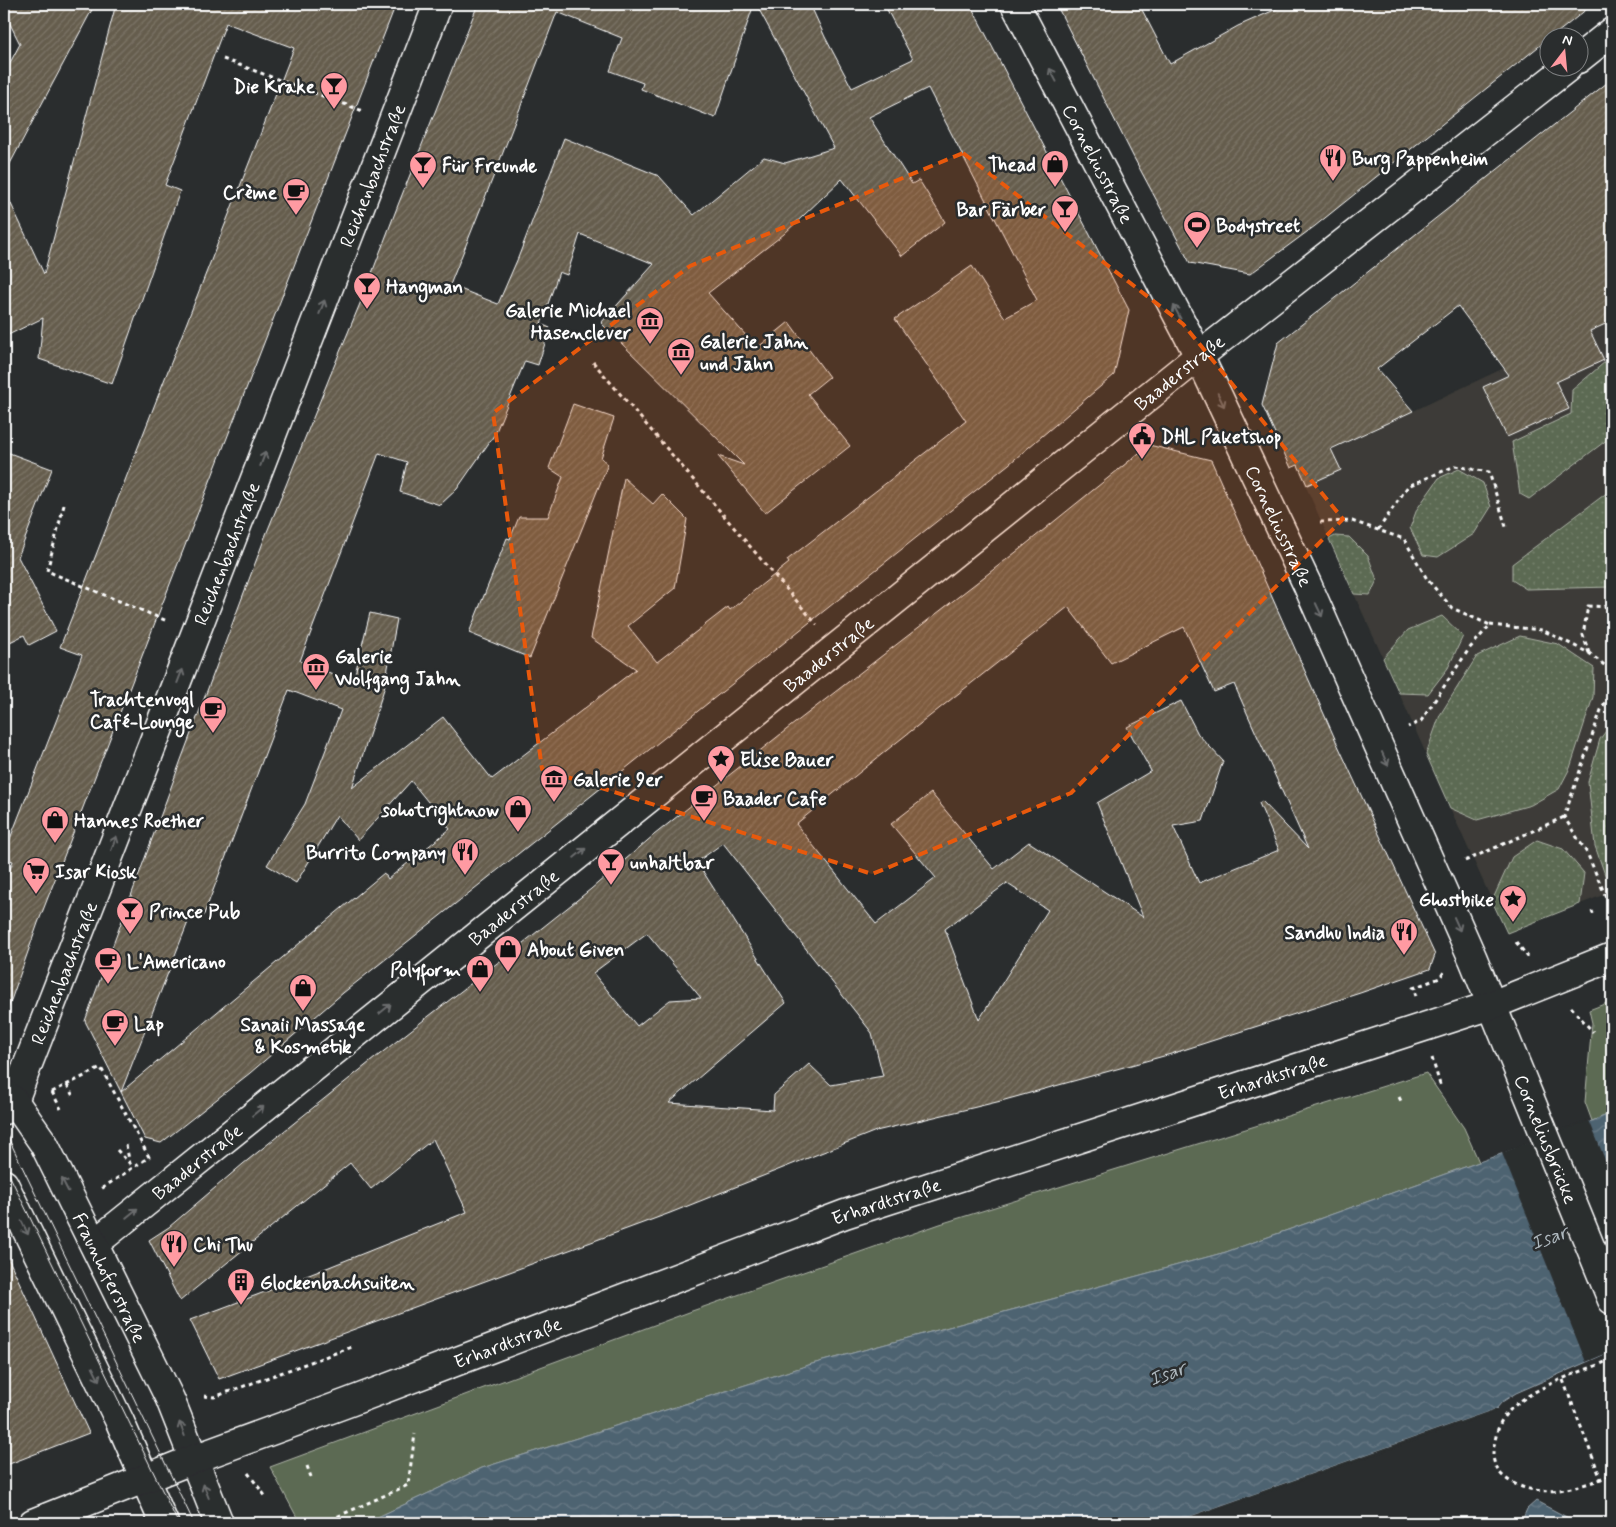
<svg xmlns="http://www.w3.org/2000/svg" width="1616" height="1527" font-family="Mynerve,sans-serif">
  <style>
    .built { fill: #3c3b37 }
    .grass { fill: url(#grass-dots); stroke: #aeb4a8 }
    .park { fill: #5c6a52; stroke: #aeb4a8 }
    .water { fill: url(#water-waves); stroke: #95a1aa }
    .pier { fill: #2a2d2e }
    .building { fill: url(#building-hatch); stroke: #fff; fill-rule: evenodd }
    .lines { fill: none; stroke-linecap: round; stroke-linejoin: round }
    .minor-casing { stroke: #fff; stroke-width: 31 }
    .major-casing { stroke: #fff; stroke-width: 31 }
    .path { stroke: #fff; stroke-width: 3; stroke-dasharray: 4 4; stroke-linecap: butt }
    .minor { stroke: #2a2d2e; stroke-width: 28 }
    .major { stroke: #2a2d2e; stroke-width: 28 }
    .tram { stroke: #fff; stroke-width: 1 }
    .oneway { stroke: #6a6c6d }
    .marked { fill: #e8590c; fill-opacity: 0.2; stroke: #e8590c; stroke-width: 4; stroke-dasharray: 10 6; stroke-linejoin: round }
    .labels { text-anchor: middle; stroke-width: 5; stroke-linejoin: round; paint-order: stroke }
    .poi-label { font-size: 19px; font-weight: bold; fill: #fff; stroke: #2a2d2e; text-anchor: start }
    .street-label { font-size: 19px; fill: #fff; stroke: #2a2d2e }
    .water-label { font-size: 20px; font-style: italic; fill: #afb9bf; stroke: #2a2d2e }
  </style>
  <defs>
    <pattern id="grass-dots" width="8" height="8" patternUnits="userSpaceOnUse" patternTransform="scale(1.25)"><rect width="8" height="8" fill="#5c6a52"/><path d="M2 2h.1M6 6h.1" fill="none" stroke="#74806c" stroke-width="1.8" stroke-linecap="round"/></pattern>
    <pattern id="water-waves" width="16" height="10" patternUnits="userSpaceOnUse" patternTransform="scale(1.25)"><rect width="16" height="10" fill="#4e6371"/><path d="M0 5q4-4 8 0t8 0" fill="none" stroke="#697a86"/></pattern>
    <pattern id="building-hatch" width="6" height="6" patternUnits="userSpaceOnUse" patternTransform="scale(1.25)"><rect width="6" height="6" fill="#655d4d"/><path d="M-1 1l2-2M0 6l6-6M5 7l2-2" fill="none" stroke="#7c7568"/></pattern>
  </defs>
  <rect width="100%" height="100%" fill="#2a2d2e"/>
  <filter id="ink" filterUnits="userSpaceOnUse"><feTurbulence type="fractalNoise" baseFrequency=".02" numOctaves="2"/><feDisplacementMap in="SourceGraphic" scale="10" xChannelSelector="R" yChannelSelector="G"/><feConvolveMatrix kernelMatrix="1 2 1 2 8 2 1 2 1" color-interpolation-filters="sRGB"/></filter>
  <g filter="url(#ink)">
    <polygon class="built" points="1612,321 1612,356 1572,390 1571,414 1529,499 1612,436 1612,489 1512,564 1599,587 1612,587 1612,723 1600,739 1595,846 1611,892 1580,904 1584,873 1512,857 1492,901 1450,808 1477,820 1520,636 1477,656 1440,715 1426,754 1399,693 1428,694 1408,630 1383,658 1354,594 1370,595 1335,536 1329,539 1297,466 1504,368 1546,352"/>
    <g class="grass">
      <polygon points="1612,356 1612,436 1529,499 1520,494 1512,442 1571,414 1572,390"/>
      <polygon points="1459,469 1483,483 1491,507 1474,534 1438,557 1423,555 1410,528 1417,509 1439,478"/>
      <polygon points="1612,489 1612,587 1526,589 1512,580 1512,564"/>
      <polygon points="1335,536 1349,537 1368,556 1377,580 1370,595 1354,594 1329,539"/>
      <polygon points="1442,616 1463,636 1448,668 1428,694 1399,693 1383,658 1408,630"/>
      <polygon points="1520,636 1558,644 1594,668 1593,697 1570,768 1559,789 1531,805 1477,820 1450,808 1426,754 1440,715 1477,656"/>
      <polygon points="1612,723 1612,891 1611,892 1595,846 1588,782 1600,739"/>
      <polygon points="1537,840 1563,849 1584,873 1580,904 1507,933 1492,901 1512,857"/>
    </g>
    <g class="park">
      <polygon points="1612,1001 1612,1113 1592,1121 1585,1102 1592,1023 1589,1010"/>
      <polygon points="1426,1073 1464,1128 1479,1162 1226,1252 812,1364 482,1468 365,1523 300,1523 270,1467 692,1311 940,1224"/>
    </g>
    <g class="water">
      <polygon points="1612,1113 1612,1351 1516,1393 1502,1402 1496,1409 1172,1523 365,1523 482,1468 812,1364 1226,1252 1479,1162 1592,1121"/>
      <polygon points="1536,1501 1578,1523 1521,1523 1527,1509"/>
    </g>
    <g class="pier">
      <polygon points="1589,1120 1612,1177 1612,1351 1586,1362 1502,1153"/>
      <polygon points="1496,1409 1494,1412 1180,1523 1172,1523"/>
    </g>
    <g class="building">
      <polygon points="4,4 95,4 4,175 4,74 20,44 4,12"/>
      <polygon points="116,4 396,4 38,923 8,1009 4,1008 4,886 13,861 4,858 4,854 82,655 60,647 294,48 226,23 165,185 180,191 112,384 39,359 43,318 4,337 4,189 44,274"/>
      <path d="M478,4H754L715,118L641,89L643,83L610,71L622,38L557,12L502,155L450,285L498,304L518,258L564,138L659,176L694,215L764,157L785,163L834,148L756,4H810L825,37L852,88L913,59L884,4H970L1129,310L1114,375L1009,464L343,993L250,1073L161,1143L145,1139L121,1092L384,873L388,879L450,829L411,781L358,840L337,815L296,883L267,865L305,804L341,710L289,690L203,917L192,912L121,1092L85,1021L181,760L265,537L332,371L364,294L398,205ZM928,88L1037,300L1005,318L972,266L895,319L966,421L787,560L789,563L730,610L728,607L657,662L628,626L675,588L687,519L662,494L653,504L624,478L591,638L636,669L492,779L443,717L352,788L384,689L397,619L370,613L353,682L300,661L379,453L407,462L400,492L440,505L457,489L495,434L525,361L538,365L550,328L541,324L559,272L567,275L580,234L654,264L601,323L744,465L718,456L765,513L850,446L808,394L829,377L789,322L757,348L708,293L784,234L842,179L902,256L945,222L919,180L912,184L869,117Z"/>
      <polygon points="1056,4 1139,4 1170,64 1238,26 1288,4 1593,4 1551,38 1548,38 1548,39 1315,226 1250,274 1190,263 1133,156"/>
      <polygon points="1612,79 1612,321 1590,331 1604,360 1556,382 1569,409 1507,437 1483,387 1509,375 1458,306 1377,369 1413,411 1331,449 1341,470 1307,485 1298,465 1291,468 1262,405 1278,343"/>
      <polygon points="573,404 614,418 601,458 608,464 530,658 469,633 507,538 510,539 519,517 548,517 563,477 549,468"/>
      <path d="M1149,445L1211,460L1336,741L1435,955L1430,969L1360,993L1171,1054L1001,1101L876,1131L670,1213L219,1379L190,1320L289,1283L467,1212L433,1139L371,1189L350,1163L180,1301L149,1240L169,1227L243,1164L375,1058L523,943L591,889L654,835L786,730L1020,549ZM1068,607L1111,663L1184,627L1214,692L1234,684L1308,849L1262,801L1259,803L1279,850L1199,883L1173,826L1203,821L1223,761L1198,734L1181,701L1127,727L1151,771L1097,803L1143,917L1029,842L994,869L931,793L891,824L936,878L876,924L796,824L892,746ZM723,843L872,1033L883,1076L831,1085L809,1064L774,1095L773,1110L669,1103L786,1003L697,862ZM1006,883L1048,910L979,1020L945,929L1007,883ZM647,933L701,998L670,1000L637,1026L593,973Z"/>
      <polygon points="4,451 52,469 18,557 56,631 29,645 24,635 4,645"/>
      <polygon points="4,1249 89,1433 4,1466"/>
    </g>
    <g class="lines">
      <defs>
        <g id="minor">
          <path id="s1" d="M1015,4L1199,356L1307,584L1473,959L1612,1300"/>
          <polyline points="1578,59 1612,32"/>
          <path id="s2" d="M4,1110L14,1101L26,1069L159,728L438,4"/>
          <path id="s3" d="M94,1244L1199,356L1567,68"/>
        </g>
        <g id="major">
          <path id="s4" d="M4,1093L14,1101L44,1144L170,1399L219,1523"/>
          <polyline points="4,1184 120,1422 164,1523"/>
          <path id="s5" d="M33,1523L194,1459L347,1403L845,1214L1492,1005L1612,957"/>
        </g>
      </defs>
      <use href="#minor" class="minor-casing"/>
      <use href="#major" class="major-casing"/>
      <g class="path">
        <polyline points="223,59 363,111"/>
        <polyline points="593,362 817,625"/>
        <polyline points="64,505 47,571 167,621"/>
        <polyline points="1320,522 1352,521 1404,539 1427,579 1452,608 1490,625 1469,649 1421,721 1408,727"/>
        <polyline points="1378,530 1408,486 1455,466 1489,472 1507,530"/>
        <polyline points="1490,625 1542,630 1589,653 1612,671"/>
        <polyline points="1589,653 1583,635 1588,606 1612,607"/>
        <polyline points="1465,861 1564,817"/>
        <polyline points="1609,904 1587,853 1564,817 1601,710 1612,689"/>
        <polyline points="1592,911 1593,914"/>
        <polyline points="1516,942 1528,957"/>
        <polyline points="1416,996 1413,988 1440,978 1444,972"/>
        <polyline points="1571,1007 1593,1032"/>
        <polyline points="1432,1058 1441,1088"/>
        <polyline points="67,1085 74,1098"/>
        <polyline points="52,1092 101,1068 149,1157 101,1189"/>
        <polyline points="52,1092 61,1109"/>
        <polyline points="1399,1097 1401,1101"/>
        <polyline points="126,1145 130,1164"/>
        <polyline points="117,1150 133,1167"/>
        <path d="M1612,1359C1578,1374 1534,1385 1508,1412C1499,1420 1496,1435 1494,1446C1491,1458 1495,1469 1504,1477C1536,1502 1578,1488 1612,1475"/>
        <polyline points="1563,1380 1601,1479"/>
        <polyline points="204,1396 214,1397 352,1347"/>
        <polyline points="307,1466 311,1477"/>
        <polyline points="248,1473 266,1497"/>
        <polyline points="323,1523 408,1485 415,1434"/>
      </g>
      <use href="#minor" class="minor"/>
      <use href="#major" class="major"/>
      <g class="tram">
        <polyline points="4,1129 194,1523"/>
        <polyline points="4,1164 178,1523"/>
      </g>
    </g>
    <defs><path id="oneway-shaft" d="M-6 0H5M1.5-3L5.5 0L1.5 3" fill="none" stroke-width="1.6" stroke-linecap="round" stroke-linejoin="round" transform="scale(1.25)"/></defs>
    <g class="oneway">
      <use href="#oneway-shaft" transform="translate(1053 75) rotate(-118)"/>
      <use href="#oneway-shaft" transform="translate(322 307) rotate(-69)"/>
      <use href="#oneway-shaft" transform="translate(1177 312) rotate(-118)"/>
      <use href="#oneway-shaft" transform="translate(1221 400) rotate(64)"/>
      <use href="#oneway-shaft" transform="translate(263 459) rotate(-69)"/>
      <use href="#oneway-shaft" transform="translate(1319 610) rotate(65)"/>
      <use href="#oneway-shaft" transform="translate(180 676) rotate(-69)"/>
      <use href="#oneway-shaft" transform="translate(1385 759) rotate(66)"/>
      <use href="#oneway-shaft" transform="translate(114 843) rotate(-69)"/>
      <use href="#oneway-shaft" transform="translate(580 853) rotate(-39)"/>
      <use href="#oneway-shaft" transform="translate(1457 924) rotate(66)"/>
      <use href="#oneway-shaft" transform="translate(385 1009) rotate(-39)"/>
      <use href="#oneway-shaft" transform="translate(258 1111) rotate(-39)"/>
      <use href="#oneway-shaft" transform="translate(65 1185) rotate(-117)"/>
      <use href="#oneway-shaft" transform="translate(132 1213) rotate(-39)"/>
      <use href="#oneway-shaft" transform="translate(25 1228) rotate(64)"/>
      <use href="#oneway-shaft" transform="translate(96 1374) rotate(64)"/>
      <use href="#oneway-shaft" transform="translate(182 1429) rotate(-111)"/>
      <use href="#oneway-shaft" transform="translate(206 1491) rotate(-111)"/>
    </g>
  </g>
  <path class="marked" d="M963,153L1183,324L1343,519L1071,793L872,874L542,769L493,413L690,266Z"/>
  <defs>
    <symbol id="bar-pin" viewBox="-11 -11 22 30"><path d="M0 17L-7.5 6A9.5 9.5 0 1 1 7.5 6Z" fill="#ff9aa2" stroke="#2a2d2e"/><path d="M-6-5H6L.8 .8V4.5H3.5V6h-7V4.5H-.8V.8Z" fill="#111"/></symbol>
    <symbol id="restaurant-pin" viewBox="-11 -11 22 30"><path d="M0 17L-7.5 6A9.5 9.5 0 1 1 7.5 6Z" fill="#ff9aa2" stroke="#2a2d2e"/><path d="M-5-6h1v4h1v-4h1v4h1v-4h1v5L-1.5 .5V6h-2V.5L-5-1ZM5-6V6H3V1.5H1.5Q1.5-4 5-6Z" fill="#111"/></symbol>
    <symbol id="shop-pin" viewBox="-11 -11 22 30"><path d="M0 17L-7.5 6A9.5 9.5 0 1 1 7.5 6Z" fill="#ff9aa2" stroke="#2a2d2e"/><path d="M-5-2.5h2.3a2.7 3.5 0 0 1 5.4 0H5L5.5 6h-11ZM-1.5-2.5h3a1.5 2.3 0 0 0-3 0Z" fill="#111"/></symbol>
    <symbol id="cafe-pin" viewBox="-11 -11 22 30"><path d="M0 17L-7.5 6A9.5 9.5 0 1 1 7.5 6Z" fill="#ff9aa2" stroke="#2a2d2e"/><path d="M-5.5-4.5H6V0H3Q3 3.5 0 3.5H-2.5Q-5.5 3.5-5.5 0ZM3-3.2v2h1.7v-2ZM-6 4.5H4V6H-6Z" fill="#111"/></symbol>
    <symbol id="stadium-pin" viewBox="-11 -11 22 30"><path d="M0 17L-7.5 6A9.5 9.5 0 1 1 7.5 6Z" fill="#ff9aa2" stroke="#2a2d2e"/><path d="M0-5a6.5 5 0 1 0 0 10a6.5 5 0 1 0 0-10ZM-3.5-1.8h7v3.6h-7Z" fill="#111"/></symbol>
    <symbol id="museum-pin" viewBox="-11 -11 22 30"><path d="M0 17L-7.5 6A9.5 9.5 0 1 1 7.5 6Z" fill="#ff9aa2" stroke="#2a2d2e"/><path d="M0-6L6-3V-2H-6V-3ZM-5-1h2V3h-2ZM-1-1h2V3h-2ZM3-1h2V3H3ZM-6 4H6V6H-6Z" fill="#111"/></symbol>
    <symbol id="civic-pin" viewBox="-11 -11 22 30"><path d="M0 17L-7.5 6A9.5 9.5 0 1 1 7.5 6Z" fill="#ff9aa2" stroke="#2a2d2e"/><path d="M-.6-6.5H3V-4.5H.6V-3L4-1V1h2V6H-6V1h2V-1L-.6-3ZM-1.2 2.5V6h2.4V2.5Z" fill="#111"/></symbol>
    <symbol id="sight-pin" viewBox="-11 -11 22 30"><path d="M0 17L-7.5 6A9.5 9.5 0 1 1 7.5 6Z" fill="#ff9aa2" stroke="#2a2d2e"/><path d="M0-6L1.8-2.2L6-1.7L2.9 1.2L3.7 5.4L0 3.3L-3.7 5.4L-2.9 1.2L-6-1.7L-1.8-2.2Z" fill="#111"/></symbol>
    <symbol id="supermarket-pin" viewBox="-11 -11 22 30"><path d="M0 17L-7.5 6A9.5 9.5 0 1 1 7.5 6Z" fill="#ff9aa2" stroke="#2a2d2e"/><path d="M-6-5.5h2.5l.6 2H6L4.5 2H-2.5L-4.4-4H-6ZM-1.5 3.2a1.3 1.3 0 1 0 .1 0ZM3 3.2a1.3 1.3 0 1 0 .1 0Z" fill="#111"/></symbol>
    <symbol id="building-pin" viewBox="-11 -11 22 30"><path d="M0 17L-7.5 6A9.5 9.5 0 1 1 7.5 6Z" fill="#ff9aa2" stroke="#2a2d2e"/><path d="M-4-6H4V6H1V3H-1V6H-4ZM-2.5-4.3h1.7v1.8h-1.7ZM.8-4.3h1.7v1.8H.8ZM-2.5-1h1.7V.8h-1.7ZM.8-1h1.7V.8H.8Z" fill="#111"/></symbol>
  </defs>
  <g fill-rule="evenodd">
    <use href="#bar-pin" x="318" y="70" width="32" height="43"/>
    <use href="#restaurant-pin" x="1317" y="142" width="32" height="43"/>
    <use href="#shop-pin" x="1039" y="148" width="32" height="43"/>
    <use href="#bar-pin" x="407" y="149" width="32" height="43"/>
    <use href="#cafe-pin" x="280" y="176" width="32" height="43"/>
    <use href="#bar-pin" x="1049" y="193" width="32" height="43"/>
    <use href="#stadium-pin" x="1181" y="209" width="32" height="43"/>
    <use href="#bar-pin" x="351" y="270" width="32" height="43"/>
    <use href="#museum-pin" x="634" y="305" width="32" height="43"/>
    <use href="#museum-pin" x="665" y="336" width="32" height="43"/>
    <use href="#civic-pin" x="1126" y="420" width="32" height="43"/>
    <use href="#museum-pin" x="300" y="651" width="32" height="43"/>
    <use href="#cafe-pin" x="197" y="694" width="32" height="43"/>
    <use href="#sight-pin" x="705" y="743" width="32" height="43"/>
    <use href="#museum-pin" x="538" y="763" width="32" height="43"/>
    <use href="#cafe-pin" x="688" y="782" width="32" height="43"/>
    <use href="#shop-pin" x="502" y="793" width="32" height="43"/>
    <use href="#shop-pin" x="39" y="804" width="32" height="43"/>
    <use href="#restaurant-pin" x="449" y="836" width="32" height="43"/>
    <use href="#bar-pin" x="595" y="846" width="32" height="43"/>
    <use href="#supermarket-pin" x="20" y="855" width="32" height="43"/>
    <use href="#sight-pin" x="1497" y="883" width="32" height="43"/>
    <use href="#bar-pin" x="114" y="895" width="32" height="43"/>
    <use href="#restaurant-pin" x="1388" y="916" width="32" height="43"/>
    <use href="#shop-pin" x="492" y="933" width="32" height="43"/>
    <use href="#cafe-pin" x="92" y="945" width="32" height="43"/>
    <use href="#shop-pin" x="464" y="953" width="32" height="43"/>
    <use href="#shop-pin" x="287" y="972" width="32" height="43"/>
    <use href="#cafe-pin" x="99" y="1007" width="32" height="43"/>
    <use href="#restaurant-pin" x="158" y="1228" width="32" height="43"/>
    <use href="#building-pin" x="225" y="1266" width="32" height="43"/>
  </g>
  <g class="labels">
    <g class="poi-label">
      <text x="315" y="93" text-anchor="end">Die Krake</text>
      <text x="1352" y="165">Burg Pappenheim</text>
      <text x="1036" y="171" text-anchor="end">Thead</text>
      <text x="442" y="172">Für Freunde</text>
      <text x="277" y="199" text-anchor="end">Crème</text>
      <text x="1046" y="216" text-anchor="end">Bar Färber</text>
      <text x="1216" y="232">Bodystreet</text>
      <text x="386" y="293">Hangman</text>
      <text x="631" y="317" text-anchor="end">Galerie Michael<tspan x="631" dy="22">Hasenclever</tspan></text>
      <text x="700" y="348">Galerie Jahn<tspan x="700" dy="22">und Jahn</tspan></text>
      <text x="1161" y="443">DHL Paketshop</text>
      <text x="335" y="663">Galerie<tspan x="335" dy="22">Wolfgang Jahn</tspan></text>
      <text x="194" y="706" text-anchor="end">Trachtenvogl<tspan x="194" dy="22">Café-Lounge</tspan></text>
      <text x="740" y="766">Elise Bauer</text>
      <text x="573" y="786">Galerie 9er</text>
      <text x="723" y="805">Baader Cafe</text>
      <text x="499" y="816" text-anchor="end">sohotrightnow</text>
      <text x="74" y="827">Hannes Roether</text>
      <text x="446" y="859" text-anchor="end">Burrito Company</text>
      <text x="630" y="869">unhaltbar</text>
      <text x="55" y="878">Isar Kiosk</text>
      <text x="1494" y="906" text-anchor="end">Ghostbike</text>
      <text x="149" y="918">Prince Pub</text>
      <text x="1385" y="939" text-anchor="end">Sandhu India</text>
      <text x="527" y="956">About Given</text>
      <text x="127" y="968">L'Americano</text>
      <text x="461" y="976" text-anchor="end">Polyform</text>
      <text x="134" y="1030">Lap</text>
      <text x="303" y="1031" text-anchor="middle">Sanaii Massage<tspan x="303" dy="22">&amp; Kosmetik</tspan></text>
      <text x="193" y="1251">Chi Thu</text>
      <text x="260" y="1289">Glockenbachsuiten</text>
    </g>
    <g class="street-label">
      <text dy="7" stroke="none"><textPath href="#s1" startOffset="180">Corneliusstraße</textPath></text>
      <text dy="7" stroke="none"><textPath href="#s2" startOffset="1006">Reichenbachstraße</textPath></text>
      <text dy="7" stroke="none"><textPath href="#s3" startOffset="1392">Baaderstraße</textPath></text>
      <text dy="7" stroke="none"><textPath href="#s1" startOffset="585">Corneliusstraße</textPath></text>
      <text dy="7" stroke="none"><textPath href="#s2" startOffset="601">Reichenbachstraße</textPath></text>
      <text dy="7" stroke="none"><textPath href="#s3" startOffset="942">Baaderstraße</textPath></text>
      <text dy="7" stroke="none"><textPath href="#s3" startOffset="538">Baaderstraße</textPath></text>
      <text dy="7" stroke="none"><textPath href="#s2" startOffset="151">Reichenbachstraße</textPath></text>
      <text dy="7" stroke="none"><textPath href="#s5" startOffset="1318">Erhardtstraße</textPath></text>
      <text dy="7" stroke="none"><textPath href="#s1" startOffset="1254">Corneliusbrücke</textPath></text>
      <text dy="7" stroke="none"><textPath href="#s3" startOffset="132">Baaderstraße</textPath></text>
      <text dy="7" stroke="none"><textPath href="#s5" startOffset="912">Erhardtstraße</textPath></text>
      <text dy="7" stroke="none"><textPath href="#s4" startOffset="214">Fraunhoferstraße</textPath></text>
      <text dy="7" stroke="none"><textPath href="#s5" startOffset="508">Erhardtstraße</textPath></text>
    </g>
    <g class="water-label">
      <text transform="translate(1549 1237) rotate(-20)" y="7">Isar</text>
      <text transform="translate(1167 1373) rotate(-20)" y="7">Isar</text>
    </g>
  </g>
  <rect width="1616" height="1527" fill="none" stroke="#2a2d2e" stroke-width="20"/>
  <rect x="10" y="10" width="1596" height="1507" fill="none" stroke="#fff" stroke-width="2" filter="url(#ink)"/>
  <g transform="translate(1564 52) rotate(16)"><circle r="24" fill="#2a2d2e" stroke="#7f8182"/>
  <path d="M0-4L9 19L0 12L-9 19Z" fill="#ff9aa2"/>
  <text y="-8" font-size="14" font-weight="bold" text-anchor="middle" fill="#ffffff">N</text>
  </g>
</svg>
